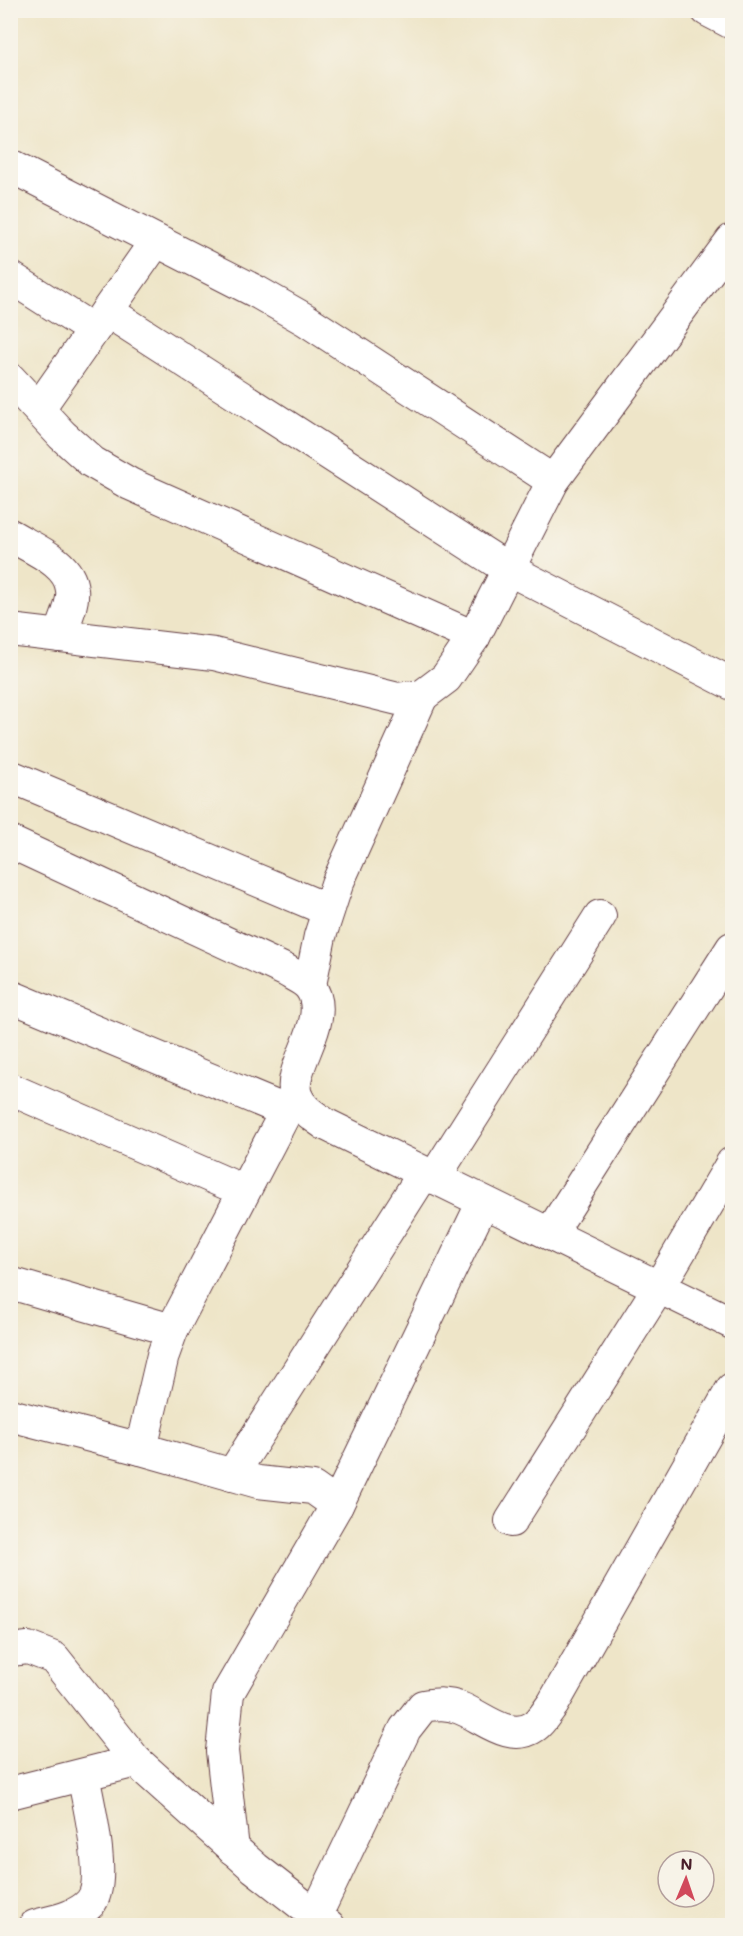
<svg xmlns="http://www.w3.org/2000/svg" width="743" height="1936" font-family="Mali,sans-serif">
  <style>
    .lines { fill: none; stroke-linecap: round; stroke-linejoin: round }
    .minor-casing { stroke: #633d43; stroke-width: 34 }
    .minor { stroke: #fff; stroke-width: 32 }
  </style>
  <rect width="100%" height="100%" fill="#f7f3e8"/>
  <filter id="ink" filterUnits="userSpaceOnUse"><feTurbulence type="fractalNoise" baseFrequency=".0167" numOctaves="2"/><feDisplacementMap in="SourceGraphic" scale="12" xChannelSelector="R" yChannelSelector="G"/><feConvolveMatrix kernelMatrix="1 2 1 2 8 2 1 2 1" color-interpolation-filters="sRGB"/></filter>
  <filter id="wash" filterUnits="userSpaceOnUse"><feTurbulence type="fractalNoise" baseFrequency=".008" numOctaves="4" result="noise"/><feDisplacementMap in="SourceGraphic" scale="24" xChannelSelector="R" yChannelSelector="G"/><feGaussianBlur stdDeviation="1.35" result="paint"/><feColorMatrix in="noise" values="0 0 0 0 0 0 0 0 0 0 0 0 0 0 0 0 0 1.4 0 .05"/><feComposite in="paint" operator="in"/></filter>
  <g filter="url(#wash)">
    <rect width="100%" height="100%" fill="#eee5c8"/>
  </g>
  <g filter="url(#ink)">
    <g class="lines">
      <defs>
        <g id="minor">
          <polyline points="707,10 732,23"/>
          <polyline points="10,166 257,292 306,320 553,481"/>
          <polyline points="10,277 93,330"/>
          <polyline points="107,311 508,569 732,684"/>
          <polyline points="10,379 62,435 92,462 130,484 474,637"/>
          <polyline points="39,408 156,241"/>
          <path d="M10,535C31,548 70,562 72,590C74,604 64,622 60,636"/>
          <polyline points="10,630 214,654 398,699 422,696 446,678 474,637 553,481 732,240"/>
          <polyline points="10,776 328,910"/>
          <path d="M10,842L287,971C294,976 305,980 310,987C334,1019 286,1068 296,1095C301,1109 314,1116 325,1124L732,1323"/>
          <polyline points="310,985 320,936 337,884 422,696"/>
          <polyline points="10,996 286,1111"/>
          <polyline points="10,1089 244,1191"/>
          <polyline points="434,1178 600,916"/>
          <polyline points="550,1234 732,948"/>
          <polyline points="10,1283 172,1330"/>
          <polyline points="10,1415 141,1449 258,1482 313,1488 337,1505 483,1202"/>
          <polyline points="141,1449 163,1355 172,1330 295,1094"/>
          <polyline points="232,1475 424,1173"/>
          <polyline points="511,1521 659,1287 732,1163"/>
          <polyline points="10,1650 28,1648 54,1658 136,1761 255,1868 329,1926"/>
          <polyline points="10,1793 136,1761"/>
          <polyline points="233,1849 222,1751 228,1693 337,1505"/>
          <path d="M316,1915L405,1729L423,1706C437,1704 447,1703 460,1708C482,1716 510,1744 535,1726C542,1721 548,1710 553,1704L732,1389"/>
          <path d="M35,1926C53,1921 76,1918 90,1903C108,1883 88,1801 83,1775"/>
        </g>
      </defs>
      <use href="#minor" class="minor-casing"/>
      <use href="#minor" class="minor"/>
    </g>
  </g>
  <rect width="743" height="1936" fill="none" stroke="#f7f3e8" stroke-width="36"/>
  <g transform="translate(686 1879) rotate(2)"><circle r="28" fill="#f7f3e8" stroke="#b29e9c" stroke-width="1.5"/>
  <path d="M0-4.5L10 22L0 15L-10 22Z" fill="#d1495b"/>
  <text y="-9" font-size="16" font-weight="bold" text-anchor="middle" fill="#4a1f2b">N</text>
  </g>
</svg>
